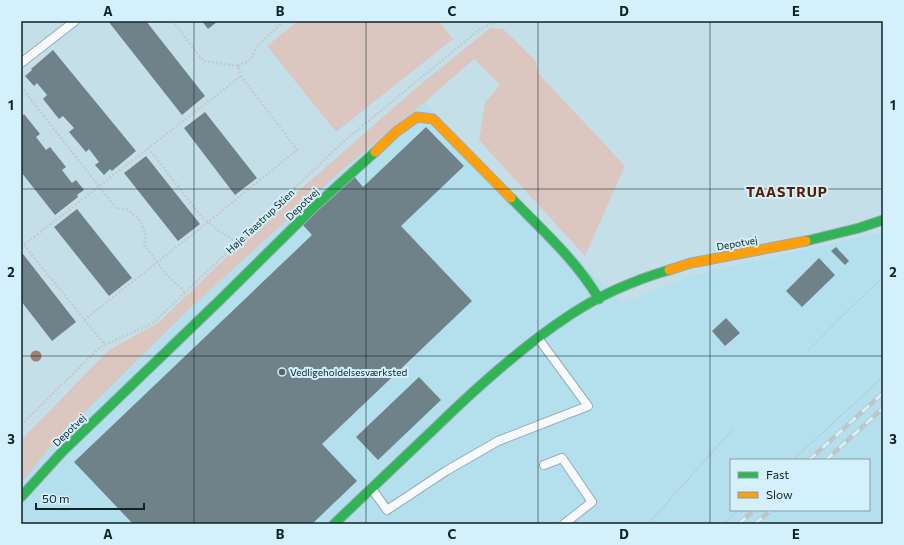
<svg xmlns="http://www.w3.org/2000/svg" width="904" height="545" font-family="Commissioner,sans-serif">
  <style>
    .built { fill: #b4e0ee; fill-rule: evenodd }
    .green { fill: #dcc7c0 }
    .building { fill: #708289 }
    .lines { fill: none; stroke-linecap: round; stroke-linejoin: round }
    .lane-casing { stroke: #97acb3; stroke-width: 10 }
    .fast-casing { stroke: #97acb3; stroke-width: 11 }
    .slow-casing { stroke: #97acb3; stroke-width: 11 }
    .path { stroke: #c4cbce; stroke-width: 2.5; stroke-dasharray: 2 2; stroke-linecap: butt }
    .lane { stroke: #f6fafc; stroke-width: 8 }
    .fast { stroke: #30b455; stroke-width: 9 }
    .slow { stroke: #ff9f0a; stroke-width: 9 }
    .tram { stroke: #bfc6c9; stroke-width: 1 }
    .rail-casing { stroke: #bfc6c9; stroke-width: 4.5 }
    .rail { stroke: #d4f0fa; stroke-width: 3; stroke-dasharray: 9; stroke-linecap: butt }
    .tree { fill: #a08072 }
    .grid { fill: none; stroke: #0f2228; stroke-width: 1; stroke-opacity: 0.55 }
    .poi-dot { fill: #4f646b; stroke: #d4f0fa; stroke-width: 1.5 }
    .labels { text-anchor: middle; stroke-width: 4; stroke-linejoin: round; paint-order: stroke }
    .street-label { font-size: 10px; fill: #0f2228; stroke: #d4f0fa }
    .poi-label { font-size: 10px; fill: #0f2228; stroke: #d4f0fa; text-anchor: start }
    .district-label { font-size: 14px; font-weight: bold; letter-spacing: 1px; fill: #5a1b00; stroke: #d4f0fa }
    .neatline { fill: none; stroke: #0f2228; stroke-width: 1.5 }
    .grid-label { font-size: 13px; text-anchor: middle; font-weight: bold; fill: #0f2228 }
  </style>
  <rect width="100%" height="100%" fill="#c5dfe8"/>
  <path class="built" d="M425,102L622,304L693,275L883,232V524H21V483L53,444L184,314L343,169ZM731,460H869V510H731Z"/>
  <g class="green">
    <polygon points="298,21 439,21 453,39 336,132 267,46"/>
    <polygon points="490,28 503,29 535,60 539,74 625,166 585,256 479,140 485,103 500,85 474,59 425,102 343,169 184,314 53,444 21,483 21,440 109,350 158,323 262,223 416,88"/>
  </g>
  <g class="building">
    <polygon points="108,21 146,21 205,96 182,115"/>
    <polygon points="202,21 218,21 208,29"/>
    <polygon points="53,50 136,151 112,171 110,169 104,175 95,165 99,162 89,149 86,152 69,132 74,128 63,116 59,119 43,99 47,95 37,83 34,86 25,76 32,70 31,69"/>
    <polygon points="205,112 257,178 235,195 184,128"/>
    <polygon points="24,114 40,134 36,137 46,150 50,147 66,167 62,170 72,183 76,180 84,190 77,195 78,197 55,215 21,172 21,117"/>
    <polygon points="426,127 464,166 401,226 472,301 322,444 357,481 312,524 133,524 74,462 312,235 302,224 353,175 363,187"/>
    <polygon points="146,156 200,224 178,241 124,173"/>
    <polygon points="77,209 132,278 109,296 54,227"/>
    <polygon points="836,247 849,261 845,265 831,251"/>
    <polygon points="23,254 76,322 52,341 21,301 21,255"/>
    <polygon points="819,258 835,275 802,307 786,291"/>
    <polygon points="726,318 740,333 725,346 712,331"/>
    <polygon points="419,377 441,400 378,460 356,437"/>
  </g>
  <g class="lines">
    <defs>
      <g id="lane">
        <polyline points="21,63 75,21"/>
        <polyline points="544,465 562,458 592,502 564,524"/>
        <polyline points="372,489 387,510 446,471 498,441 588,406 538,338"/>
      </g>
      <g id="fast">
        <path d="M511,198C542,230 576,260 599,299"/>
        <polyline points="806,241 859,228 883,220"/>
        <polyline points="21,497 62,452 220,300 312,209 375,152"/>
        <path d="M334,524C368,492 401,460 435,428C477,387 521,347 570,315C600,295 635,280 669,270"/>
      </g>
      <g id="slow">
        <polyline points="375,152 396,132 417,117 433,119 511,198"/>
        <polyline points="669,270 691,263 806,241"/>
      </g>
    </defs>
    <use href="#lane" class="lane-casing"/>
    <use href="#fast" class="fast-casing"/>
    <use href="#slow" class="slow-casing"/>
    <g class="path">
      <polyline points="238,66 251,60 257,46 284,21"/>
      <polyline points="21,87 116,208 126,209 138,218 146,233 144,244 165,273 185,292"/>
      <polyline points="148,148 202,217 216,229 237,242"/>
      <polyline points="24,245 105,345"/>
      <polyline points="21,247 241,76"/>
      <polyline points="84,320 208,222 297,150 241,76 238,66 203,61 173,21"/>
      <polyline points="21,425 100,347 153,323 343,142 480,29 490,24 503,21"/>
    </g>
    <use href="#lane" class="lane"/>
    <use href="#fast" class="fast"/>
    <use href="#slow" class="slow"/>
    <g class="tram">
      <polyline points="807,352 839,319 883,277"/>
      <polyline points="793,460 883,377"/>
      <polyline points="648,524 732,430"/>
      <polyline points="724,524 739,510"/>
    </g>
    <defs>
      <g id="rail">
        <polyline points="809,460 883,393"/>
        <polyline points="826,460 883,408"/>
        <polyline points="739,524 754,510"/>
        <polyline points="755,524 771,510"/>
      </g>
    </defs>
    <use href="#rail" class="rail-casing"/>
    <use href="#rail" class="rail"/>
  </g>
  <circle class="tree" cx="36" cy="356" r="5.5"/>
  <path class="grid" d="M194,21V524M366,21V524M538,21V524M710,21V524M21,189H883M21,356H883"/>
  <circle class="poi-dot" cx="282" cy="372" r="4"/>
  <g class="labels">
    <g class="street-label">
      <text transform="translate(302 204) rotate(-44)" y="4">Depotvej</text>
      <text transform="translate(260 221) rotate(-43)" y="4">Høje Taastrup Stien</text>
      <text transform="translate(737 243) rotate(-10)" y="4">Depotvej</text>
      <text transform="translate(69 430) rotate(-44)" y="4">Depotvej</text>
    </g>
    <g class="poi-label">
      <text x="290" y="376">Vedligeholdelsesværksted</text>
    </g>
    <g class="district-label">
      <text x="787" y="197">TAASTRUP</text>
    </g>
  </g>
  <rect width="904" height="545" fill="none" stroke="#d4f0fa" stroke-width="44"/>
  <rect x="730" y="459" width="140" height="52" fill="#d4f0fa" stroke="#859ea6"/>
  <rect x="738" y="472" width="20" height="6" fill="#30b455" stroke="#859ea6"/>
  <text x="766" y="479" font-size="12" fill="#0f2228">Fast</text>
  <rect x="738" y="492" width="20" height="6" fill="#ff9f0a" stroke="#859ea6"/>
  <text x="766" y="499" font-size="12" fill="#0f2228">Slow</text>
  <path d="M36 503v6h108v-6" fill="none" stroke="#0f2228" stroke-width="2"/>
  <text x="42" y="503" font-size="12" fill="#0f2228" stroke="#d4f0fa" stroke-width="3" paint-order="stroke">50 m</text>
  <rect x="22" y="22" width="860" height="501" class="neatline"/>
  <g class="grid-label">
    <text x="108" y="16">A</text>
    <text x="280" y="16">B</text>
    <text x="452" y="16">C</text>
    <text x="624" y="16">D</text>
    <text x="796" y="16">E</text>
    <text x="11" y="110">1</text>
    <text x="893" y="110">1</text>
    <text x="11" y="277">2</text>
    <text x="893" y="277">2</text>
    <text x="11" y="444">3</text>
    <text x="893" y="444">3</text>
    <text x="108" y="539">A</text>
    <text x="280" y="539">B</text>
    <text x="452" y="539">C</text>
    <text x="624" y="539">D</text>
    <text x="796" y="539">E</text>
  </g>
</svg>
